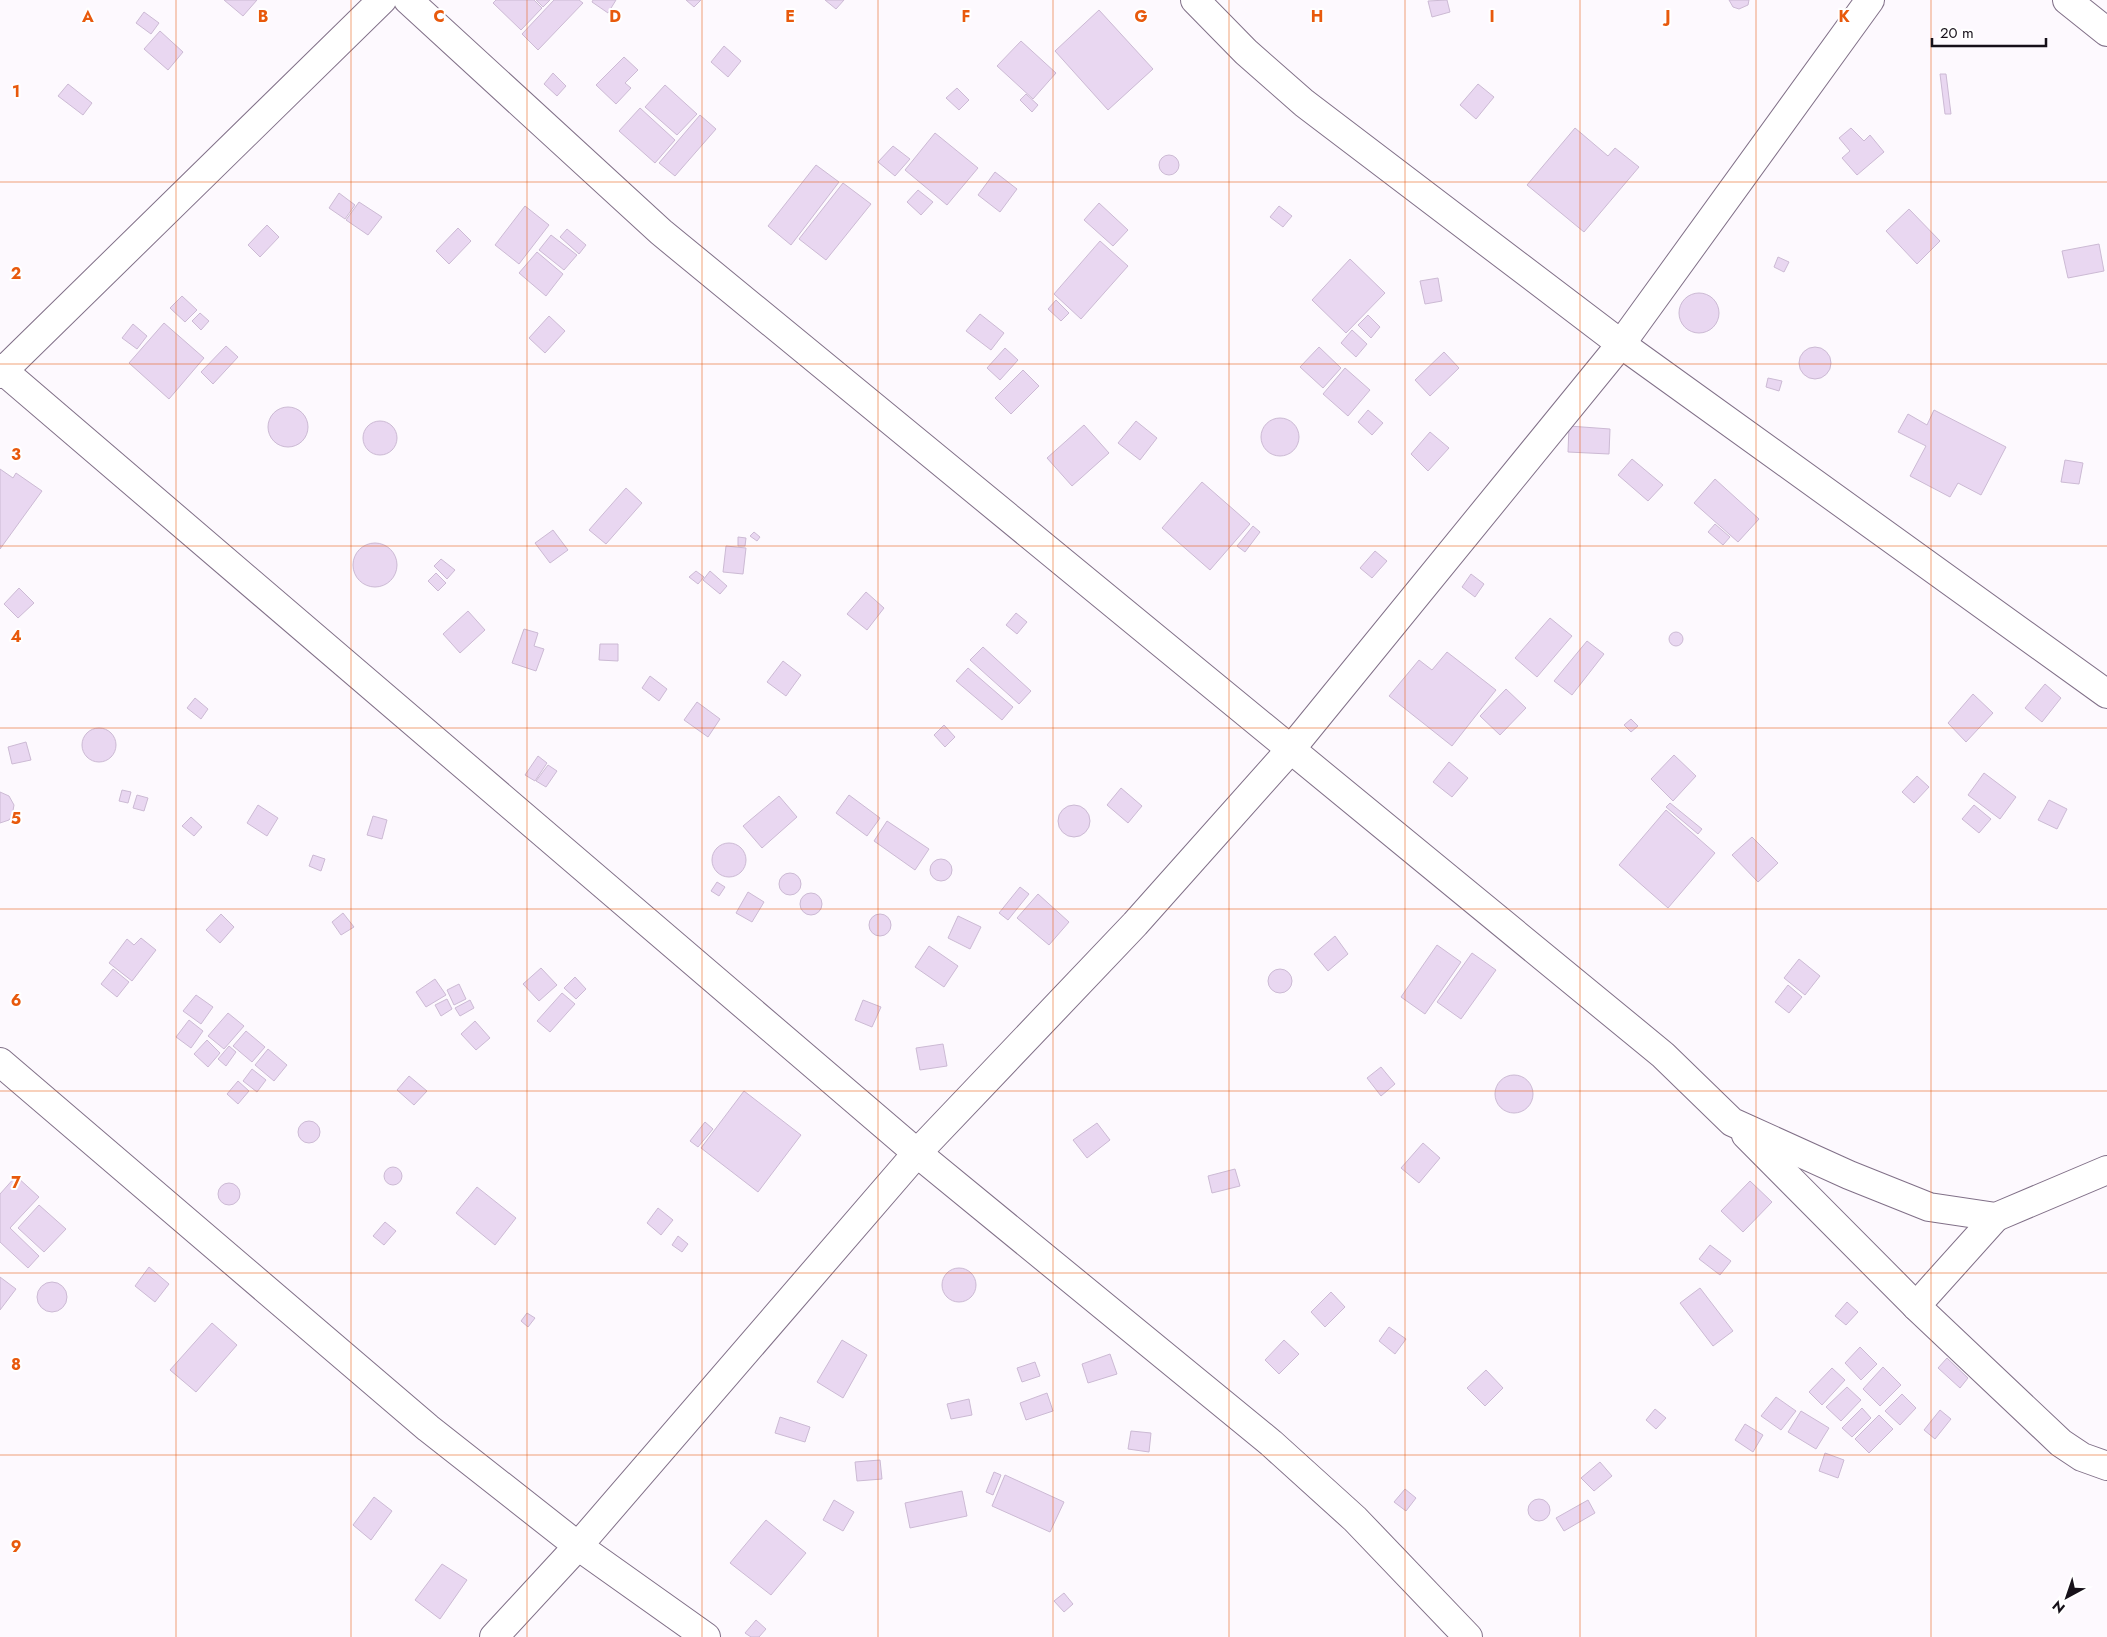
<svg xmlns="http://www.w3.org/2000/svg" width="2107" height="1637" font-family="Jost,sans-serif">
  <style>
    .building { fill: #e9d7f1; stroke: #ccbad4 }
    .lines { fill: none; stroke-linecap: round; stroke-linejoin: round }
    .minor-casing { stroke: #817088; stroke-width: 30 }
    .minor { stroke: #fff; stroke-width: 28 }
    .grid { fill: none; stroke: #e8590c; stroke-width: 1; stroke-opacity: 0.55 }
    .grid-label { font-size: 16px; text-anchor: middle; font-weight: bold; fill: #e8590c; stroke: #fff; stroke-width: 4; stroke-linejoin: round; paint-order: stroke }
  </style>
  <rect width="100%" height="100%" fill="#fdf9fe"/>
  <g class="building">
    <polygon points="224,0 257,0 243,16"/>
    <polygon points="496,0 534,0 542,8 521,30 493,3"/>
    <polygon points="536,0 550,0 543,7"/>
    <polygon points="554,0 579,0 583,3 538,50 522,34"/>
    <polygon points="593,0 616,0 608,13 592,2"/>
    <polygon points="686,0 701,0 694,7"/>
    <polygon points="825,0 844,0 836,9"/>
    <polygon points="1447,0 1450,12 1432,17 1428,1"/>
    <polygon points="1729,0 1749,0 1748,5 1739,9 1733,7"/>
    <polygon points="1099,10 1153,69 1108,110 1055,51"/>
    <polygon points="144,12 159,23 151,34 136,23"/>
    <polygon points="160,31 183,52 168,70 144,49"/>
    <polygon points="1021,41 1056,73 1033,99 997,66"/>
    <polygon points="724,46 741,61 728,77 711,62"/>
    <polygon points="624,57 638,70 625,83 631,88 616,104 596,85"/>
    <polygon points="553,73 566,86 557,96 544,84"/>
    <polygon points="1940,74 1946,74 1951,114 1945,114"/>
    <polygon points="68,84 92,103 83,115 58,96"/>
    <polygon points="1478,84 1494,97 1476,119 1460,105"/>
    <polygon points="665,85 697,114 677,135 645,107"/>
    <polygon points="957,88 969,100 959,110 946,98"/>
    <polygon points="1026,94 1038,105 1032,112 1020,100"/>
    <polygon points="640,108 675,140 655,163 619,131"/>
    <polygon points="700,115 716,129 675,176 659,163"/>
    <polygon points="1575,128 1608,156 1615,148 1639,167 1584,232 1527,185"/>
    <polygon points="1851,128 1864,141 1870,135 1884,152 1857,175 1842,158 1850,151 1839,138"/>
    <polygon points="935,133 978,168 947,205 905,170"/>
    <polygon points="893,146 910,159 895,176 878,162"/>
    <circle cx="1169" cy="165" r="10"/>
    <polygon points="816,165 839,182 791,245 768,226"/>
    <polygon points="995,172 1017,189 1000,212 978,195"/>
    <polygon points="843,183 871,204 826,260 799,239"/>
    <polygon points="918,190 933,202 921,215 907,202"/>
    <polygon points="339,193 355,205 345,219 329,208"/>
    <polygon points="359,202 382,217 368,235 346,220"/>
    <polygon points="1099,203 1128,230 1113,246 1084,220"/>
    <polygon points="525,206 549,225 519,264 495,245"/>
    <polygon points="1279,206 1292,216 1283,227 1270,217"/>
    <polygon points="1909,209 1940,241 1917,264 1886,231"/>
    <polygon points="267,225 279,237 260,257 248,245"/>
    <polygon points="458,228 471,241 449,264 436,251"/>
    <polygon points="567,229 586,245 579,254 560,237"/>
    <polygon points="551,235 577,255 564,270 539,250"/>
    <polygon points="1100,241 1128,266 1081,319 1054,294"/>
    <polygon points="2099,244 2104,271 2068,278 2062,251"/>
    <polygon points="537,252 563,274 546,296 519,273"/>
    <polygon points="1778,257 1789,262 1784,272 1774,267"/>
    <polygon points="1350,259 1385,293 1346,333 1312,300"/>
    <polygon points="1438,278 1442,301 1425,304 1420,281"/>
    <circle cx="1699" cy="313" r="20"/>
    <polygon points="182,296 197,310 185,322 170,308"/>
    <polygon points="1056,300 1069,313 1061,321 1048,309"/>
    <polygon points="200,313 209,321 201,330 192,321"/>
    <polygon points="980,314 1004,333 991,350 966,331"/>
    <polygon points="1368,315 1380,327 1371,338 1358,325"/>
    <polygon points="549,316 565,331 545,353 529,338"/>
    <polygon points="164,323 204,358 169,399 129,363"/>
    <polygon points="133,324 147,336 137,349 122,338"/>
    <polygon points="1352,330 1367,344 1356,357 1341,343"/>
    <polygon points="226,346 238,357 213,384 201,372"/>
    <polygon points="1319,347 1341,368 1323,388 1300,367"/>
    <circle cx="1815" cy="363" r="16"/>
    <polygon points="1005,348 1018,360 1000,380 987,368"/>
    <polygon points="1444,352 1459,368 1430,396 1415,380"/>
    <polygon points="1345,368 1370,390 1348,416 1323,394"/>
    <polygon points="1023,370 1039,386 1011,414 995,398"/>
    <polygon points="1768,378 1782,381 1779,391 1766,387"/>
    <circle cx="288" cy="427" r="20"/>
    <polygon points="1368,410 1383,423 1372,435 1358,422"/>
    <polygon points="1934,410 2006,447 1981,495 1958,483 1950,497 1910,476 1926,446 1898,432 1908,414 1927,425"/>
    <circle cx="1280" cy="437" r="19"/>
    <polygon points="1136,421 1157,438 1140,460 1118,443"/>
    <circle cx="380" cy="438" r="17"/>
    <polygon points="1084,425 1109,453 1072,486 1047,458"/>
    <polygon points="1569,426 1610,429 1609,454 1568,452"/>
    <polygon points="1430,432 1449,448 1428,471 1411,454"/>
    <polygon points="1632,459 1663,485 1648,501 1618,475"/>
    <polygon points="2065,460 2083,463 2079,484 2061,482"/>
    <polygon points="0,469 13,478 16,473 42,491 0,549"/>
    <polygon points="1715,479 1759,519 1738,542 1694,503"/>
    <polygon points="1202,482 1250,524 1210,570 1162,528"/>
    <polygon points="626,488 642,503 606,544 589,530"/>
    <polygon points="1715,524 1730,537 1723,545 1708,532"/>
    <polygon points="1253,526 1260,532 1245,552 1237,546"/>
    <polygon points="553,530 568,550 550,563 535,543"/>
    <polygon points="754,532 760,537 757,541 750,536"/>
    <polygon points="738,537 746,538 745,546 738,546"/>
    <circle cx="375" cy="565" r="22"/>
    <polygon points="726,546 746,548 743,574 723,572"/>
    <polygon points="1375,551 1387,561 1372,578 1360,568"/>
    <polygon points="441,559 455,570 447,579 434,566"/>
    <polygon points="696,571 704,577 698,584 689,577"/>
    <polygon points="710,571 727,586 720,594 703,580"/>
    <polygon points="436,573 446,583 438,591 428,581"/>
    <polygon points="1471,574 1484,584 1475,597 1462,587"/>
    <polygon points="19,588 34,603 18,618 4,604"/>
    <polygon points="866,592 884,608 867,630 847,614"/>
    <polygon points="468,611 485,630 460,653 443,634"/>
    <polygon points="1016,613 1027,622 1017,634 1006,625"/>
    <polygon points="1550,618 1572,636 1537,677 1515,658"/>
    <polygon points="524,629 538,633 534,646 544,649 536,671 512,663"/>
    <circle cx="1676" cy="639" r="7"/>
    <polygon points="1587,641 1604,654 1572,695 1554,681"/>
    <polygon points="600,644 618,644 618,661 599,660"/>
    <polygon points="983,647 1031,691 1019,704 970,660"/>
    <polygon points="1447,652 1496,690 1452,746 1389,696 1419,660 1432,670"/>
    <polygon points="783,661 801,675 786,696 767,682"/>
    <polygon points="968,668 1013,707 1002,720 956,681"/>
    <polygon points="650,676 667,689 659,701 642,688"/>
    <polygon points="2045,684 2061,698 2042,722 2025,708"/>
    <polygon points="1506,689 1526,708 1500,735 1480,716"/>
    <polygon points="1973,694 1993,713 1966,742 1948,723"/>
    <polygon points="195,698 208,709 201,719 187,708"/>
    <polygon points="697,702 720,719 708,737 684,720"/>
    <polygon points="1631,719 1638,726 1631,732 1624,725"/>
    <polygon points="944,725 955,737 945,747 934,735"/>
    <circle cx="99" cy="745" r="17"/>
    <polygon points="26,742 31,760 12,764 8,747"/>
    <polygon points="1674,755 1696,776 1673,801 1651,779"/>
    <polygon points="538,756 547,763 535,781 525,775"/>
    <polygon points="1449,762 1468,778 1452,797 1433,782"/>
    <polygon points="548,765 557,771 546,787 536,781"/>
    <polygon points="1984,773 2016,797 2000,819 1968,795"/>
    <polygon points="1917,776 1929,787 1914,803 1902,792"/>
    <polygon points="1121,788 1142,806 1128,823 1107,805"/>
    <polygon points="122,790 131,792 128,803 119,801"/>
    <polygon points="0,792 9,796 14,805 12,816 9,820 0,823"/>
    <polygon points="137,795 148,798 144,811 133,808"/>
    <polygon points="849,795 880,818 867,836 836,813"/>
    <polygon points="779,796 797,817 762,848 743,826"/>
    <polygon points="2049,800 2067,809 2057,829 2038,820"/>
    <polygon points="1670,803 1702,829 1698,834 1666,807"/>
    <circle cx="1074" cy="821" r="16"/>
    <polygon points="258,805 278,818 267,836 247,823"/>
    <polygon points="1974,805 1991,819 1979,833 1962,819"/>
    <polygon points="1666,810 1715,853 1668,908 1619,865"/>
    <polygon points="373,816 387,820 382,839 367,835"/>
    <polygon points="191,817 202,827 194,836 182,826"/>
    <polygon points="887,821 929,849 915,870 874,841"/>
    <polygon points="1752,837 1778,863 1758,882 1732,855"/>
    <circle cx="729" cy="860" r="17"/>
    <polygon points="313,855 325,859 321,871 309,866"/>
    <circle cx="941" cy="870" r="11"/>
    <circle cx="790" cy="884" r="11"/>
    <polygon points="717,882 725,887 719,896 711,891"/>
    <polygon points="1020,887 1029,894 1008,920 999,913"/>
    <polygon points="748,892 764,902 752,922 736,913"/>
    <circle cx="811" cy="904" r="11"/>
    <polygon points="1038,894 1069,922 1049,945 1017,918"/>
    <polygon points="343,913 354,927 341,935 332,922"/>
    <polygon points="221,914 234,927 220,943 206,930"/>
    <circle cx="880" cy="925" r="11"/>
    <polygon points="958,916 981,927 970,949 948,938"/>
    <polygon points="1335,936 1348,954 1328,971 1314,954"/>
    <polygon points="141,938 156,950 132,981 109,963 127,939 134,945"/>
    <polygon points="1437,945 1461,962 1425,1014 1401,997"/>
    <polygon points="929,946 958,966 944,987 915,967"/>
    <polygon points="1472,953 1496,970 1461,1019 1437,1002"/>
    <polygon points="1799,959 1820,976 1805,995 1784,978"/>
    <polygon points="541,968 557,985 539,1001 523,984"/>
    <polygon points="113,969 129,982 117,997 101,984"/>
    <circle cx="1280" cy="981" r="12"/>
    <polygon points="575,977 586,989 576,999 564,988"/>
    <polygon points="435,979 446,995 426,1007 416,992"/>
    <polygon points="459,984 466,999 454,1005 447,990"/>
    <polygon points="1788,985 1802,997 1789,1013 1775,1002"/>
    <polygon points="562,993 575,1004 550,1032 537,1021"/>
    <polygon points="196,995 213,1007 201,1024 183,1011"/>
    <polygon points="447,999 452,1009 441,1016 435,1005"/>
    <polygon points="470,1000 474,1008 460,1016 455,1008"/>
    <polygon points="863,1000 881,1007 872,1027 855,1020"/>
    <polygon points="228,1013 244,1026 224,1049 208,1036"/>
    <polygon points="189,1020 203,1031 191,1048 176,1037"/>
    <polygon points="475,1021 490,1038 476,1050 461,1034"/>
    <polygon points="246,1031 265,1047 252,1062 233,1046"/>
    <polygon points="207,1040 220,1053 208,1067 194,1054"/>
    <polygon points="943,1044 947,1066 920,1070 916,1048"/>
    <polygon points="229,1046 236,1052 226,1066 218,1059"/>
    <polygon points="268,1049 287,1065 274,1081 255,1065"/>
    <polygon points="1381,1067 1395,1084 1381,1096 1367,1078"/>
    <polygon points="252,1069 266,1080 257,1092 243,1081"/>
    <circle cx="1514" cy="1094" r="19"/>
    <polygon points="409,1076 427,1091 414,1105 397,1090"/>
    <polygon points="238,1081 249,1091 238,1104 227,1094"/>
    <polygon points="744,1091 801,1135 758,1192 701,1148"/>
    <circle cx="309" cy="1132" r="11"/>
    <polygon points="705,1122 713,1129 698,1147 690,1141"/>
    <polygon points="1097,1123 1110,1140 1087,1158 1073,1140"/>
    <polygon points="1423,1143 1440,1158 1419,1183 1401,1168"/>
    <circle cx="393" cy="1176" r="9"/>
    <polygon points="1235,1169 1240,1186 1212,1193 1208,1176"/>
    <polygon points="16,1176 39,1197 10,1228 39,1256 28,1268 0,1242 0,1194"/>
    <polygon points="1750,1181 1772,1202 1743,1232 1721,1211"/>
    <circle cx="229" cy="1194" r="11"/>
    <polygon points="477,1187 516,1218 495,1245 456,1213"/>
    <polygon points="39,1205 66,1229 44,1252 18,1228"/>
    <polygon points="658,1208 673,1220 661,1235 647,1223"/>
    <polygon points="385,1222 396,1231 384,1245 373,1236"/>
    <polygon points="678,1236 688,1244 682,1252 672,1245"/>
    <polygon points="1710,1245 1731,1261 1720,1275 1699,1259"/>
    <polygon points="149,1267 169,1284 155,1302 135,1286"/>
    <circle cx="959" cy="1285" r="17"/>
    <polygon points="0,1277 16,1289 0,1310"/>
    <circle cx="52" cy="1297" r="15"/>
    <polygon points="1700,1288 1733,1331 1713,1346 1680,1303"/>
    <polygon points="1331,1292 1345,1307 1325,1327 1311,1312"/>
    <polygon points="1847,1302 1858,1312 1846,1325 1835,1316"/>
    <polygon points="527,1313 535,1318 528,1327 521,1321"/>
    <polygon points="212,1323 237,1345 196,1392 170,1370"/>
    <polygon points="1389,1327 1406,1339 1395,1354 1379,1341"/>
    <polygon points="842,1340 867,1355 843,1398 817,1382"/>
    <polygon points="1284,1340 1299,1354 1279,1374 1265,1360"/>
    <polygon points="1860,1347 1877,1364 1861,1380 1845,1363"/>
    <polygon points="1110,1354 1117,1374 1088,1383 1082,1364"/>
    <polygon points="1947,1358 1968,1378 1960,1388 1938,1368"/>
    <polygon points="1035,1362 1040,1376 1022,1382 1017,1368"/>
    <polygon points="1883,1367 1901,1385 1880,1406 1863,1389"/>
    <polygon points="1832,1368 1845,1380 1822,1405 1809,1392"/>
    <polygon points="1486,1370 1503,1388 1485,1406 1467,1388"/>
    <polygon points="1847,1387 1861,1400 1841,1421 1826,1407"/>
    <polygon points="1047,1393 1053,1411 1026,1420 1020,1403"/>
    <polygon points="1902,1394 1916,1408 1900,1425 1885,1411"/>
    <polygon points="1776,1397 1796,1411 1781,1430 1761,1416"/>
    <polygon points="969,1399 972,1415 951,1419 947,1404"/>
    <polygon points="1862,1408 1871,1418 1852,1437 1842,1428"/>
    <polygon points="1655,1409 1666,1418 1656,1429 1646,1420"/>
    <polygon points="1940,1410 1951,1419 1935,1439 1924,1430"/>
    <polygon points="1801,1411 1829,1428 1816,1449 1788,1432"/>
    <polygon points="1879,1415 1893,1429 1869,1453 1855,1439"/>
    <polygon points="780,1417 810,1427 805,1442 775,1433"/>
    <polygon points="1745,1424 1763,1435 1753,1452 1735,1440"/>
    <polygon points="1131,1431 1151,1433 1149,1452 1128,1449"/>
    <polygon points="1825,1453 1844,1460 1838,1478 1819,1471"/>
    <polygon points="880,1460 882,1479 857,1481 855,1462"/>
    <polygon points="1600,1462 1612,1476 1594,1491 1581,1478"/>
    <polygon points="994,1472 1001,1475 993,1495 986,1492"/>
    <polygon points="1005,1475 1064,1502 1050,1532 992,1506"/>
    <polygon points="1405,1489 1416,1498 1406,1511 1394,1502"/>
    <polygon points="962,1491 967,1516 910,1528 905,1503"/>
    <polygon points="374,1497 392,1511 371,1540 353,1525"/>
    <circle cx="1539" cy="1510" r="11"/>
    <polygon points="834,1500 854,1512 843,1531 823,1520"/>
    <polygon points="1588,1500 1595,1513 1564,1531 1556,1518"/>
    <polygon points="766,1520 806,1553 771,1595 730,1563"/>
    <polygon points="442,1564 467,1580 440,1619 415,1600"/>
    <polygon points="1064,1593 1073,1604 1064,1612 1054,1601"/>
    <polygon points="756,1620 766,1629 759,1637 751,1637 745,1633"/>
  </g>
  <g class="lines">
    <defs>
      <g id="minor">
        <polyline points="408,0 661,232 1663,1055 1732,1122 1849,1175 1929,1207 1996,1217 2107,1170"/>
        <polyline points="1195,0 1246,52 1304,103 1621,344 2107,694"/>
        <polyline points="2067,0 2107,32"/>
        <polyline points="0,368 917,1153 1271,1443 1355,1519 1468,1637"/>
        <polyline points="0,374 382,0"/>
        <polyline points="0,1062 428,1428 578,1546 706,1637"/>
        <polyline points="1746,1135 1916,1306 2061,1443 2082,1457 2107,1466"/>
        <polyline points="1916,1306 1996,1217"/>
        <polyline points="494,1637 578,1546 917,1153 1135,924 1291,749 1621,344 1870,0"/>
      </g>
    </defs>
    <use href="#minor" class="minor-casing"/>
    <use href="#minor" class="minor"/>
  </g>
  <path class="grid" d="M176,0V1637M351,0V1637M527,0V1637M702,0V1637M878,0V1637M1053,0V1637M1229,0V1637M1405,0V1637M1580,0V1637M1756,0V1637M1931,0V1637M0,182H2107M0,364H2107M0,546H2107M0,728H2107M0,909H2107M0,1091H2107M0,1273H2107M0,1455H2107"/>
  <g class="grid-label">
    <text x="88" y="22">A</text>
    <text x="263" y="22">B</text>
    <text x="439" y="22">C</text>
    <text x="615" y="22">D</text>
    <text x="790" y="22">E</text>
    <text x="966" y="22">F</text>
    <text x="1141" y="22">G</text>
    <text x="1317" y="22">H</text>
    <text x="1492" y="22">I</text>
    <text x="1668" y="22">J</text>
    <text x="1844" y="22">K</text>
    <text x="16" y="97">1</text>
    <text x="16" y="279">2</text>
    <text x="16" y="460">3</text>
    <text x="16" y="642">4</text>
    <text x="16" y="824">5</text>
    <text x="16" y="1006">6</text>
    <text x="16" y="1188">7</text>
    <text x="16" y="1370">8</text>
    <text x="16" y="1552">9</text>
  </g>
  <g transform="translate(2067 1597) rotate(220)" stroke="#ffffff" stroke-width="4" paint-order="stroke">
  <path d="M0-4L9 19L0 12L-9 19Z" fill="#161019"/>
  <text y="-8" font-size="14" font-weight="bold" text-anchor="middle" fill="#161019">N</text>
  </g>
  <path d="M1932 38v8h114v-8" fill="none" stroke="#161019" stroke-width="2.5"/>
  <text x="1940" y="38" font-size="15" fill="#161019" stroke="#ffffff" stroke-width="4" paint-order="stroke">20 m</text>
</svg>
